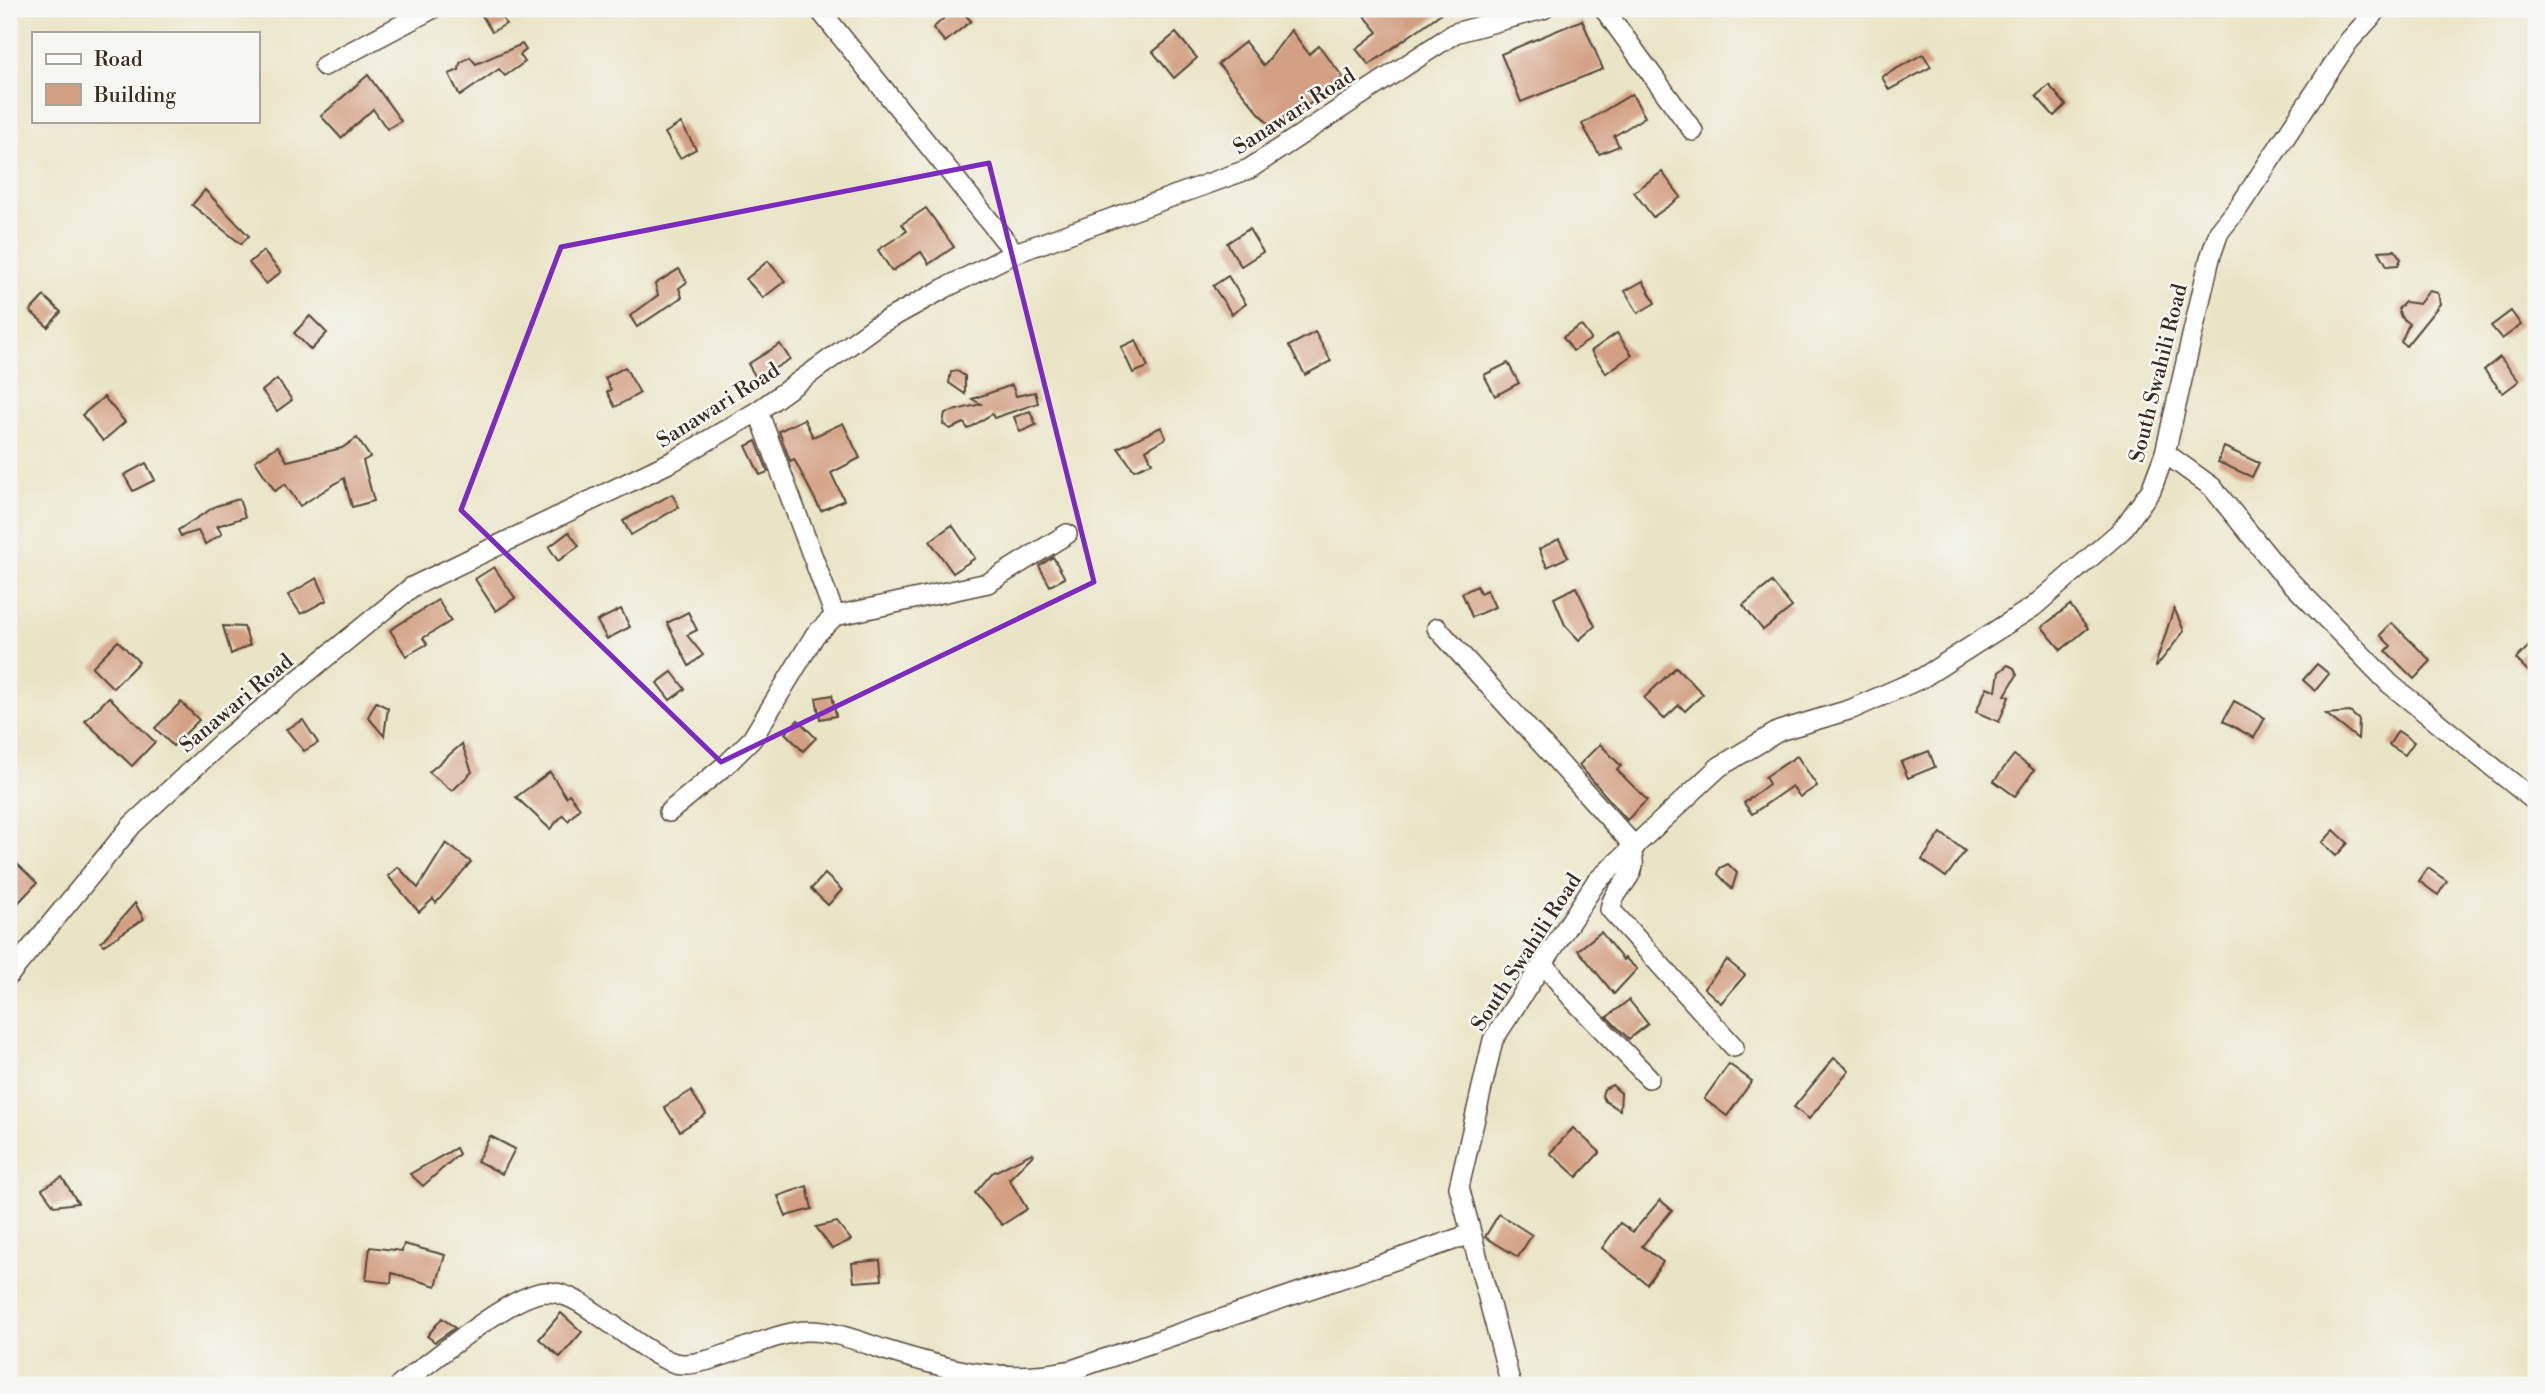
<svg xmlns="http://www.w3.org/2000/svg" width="2545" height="1394" font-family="'Libre Bodoni',serif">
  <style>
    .building { fill: #d3a084 }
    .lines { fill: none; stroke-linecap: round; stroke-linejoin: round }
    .minor-casing { stroke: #554637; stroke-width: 22 }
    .minor { stroke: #fff; stroke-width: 19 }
    .marked { fill: none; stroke: #7b2cbf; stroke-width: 5; stroke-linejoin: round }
    .labels { text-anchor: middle; stroke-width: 5; stroke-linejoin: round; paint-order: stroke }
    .street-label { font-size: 21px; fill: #3b2a1e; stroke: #f6f6f2 }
  </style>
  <rect width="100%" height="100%" fill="#f6f6f2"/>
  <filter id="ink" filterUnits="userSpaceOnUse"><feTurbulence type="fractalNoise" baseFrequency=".0143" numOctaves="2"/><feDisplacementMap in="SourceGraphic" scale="14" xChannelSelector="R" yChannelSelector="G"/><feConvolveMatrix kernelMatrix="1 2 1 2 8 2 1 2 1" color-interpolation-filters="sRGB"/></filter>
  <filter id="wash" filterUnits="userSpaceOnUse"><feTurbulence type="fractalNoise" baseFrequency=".00686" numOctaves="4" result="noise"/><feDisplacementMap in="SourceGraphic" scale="28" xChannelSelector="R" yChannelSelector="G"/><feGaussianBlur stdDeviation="1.57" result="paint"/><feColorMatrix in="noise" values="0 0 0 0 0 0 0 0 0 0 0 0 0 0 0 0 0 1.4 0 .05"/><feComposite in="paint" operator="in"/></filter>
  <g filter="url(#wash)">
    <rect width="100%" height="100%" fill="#eae4c6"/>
    <g id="blocks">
      <g class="building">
        <polygon points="478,9 497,9 506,24 492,32"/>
        <polygon points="954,9 960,9 971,21 945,42 933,28"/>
        <polygon points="1359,9 1447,9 1369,65 1356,49 1378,32"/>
        <polygon points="1582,20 1603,69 1521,102 1501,54"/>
        <polygon points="1291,30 1309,54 1319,46 1343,77 1275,132 1218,64 1245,42 1264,66"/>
        <polygon points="1176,33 1197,58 1174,78 1153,52"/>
        <polygon points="522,44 526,50 520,55 525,62 505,76 499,69 460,96 449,74 459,70 460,63 470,57 476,64"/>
        <polygon points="1923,54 1931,67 1889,90 1882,77"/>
        <polygon points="368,75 401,121 387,129 373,109 341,138 321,116"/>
        <polygon points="2049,85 2066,105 2054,116 2036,96"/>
        <polygon points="1632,94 1645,117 1614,136 1619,146 1599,154 1582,124"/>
        <polygon points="681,123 696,149 680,158 665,133"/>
        <polygon points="1662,172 1681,197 1653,217 1634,192"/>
        <polygon points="205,190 249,236 241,244 192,205"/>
        <polygon points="926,208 954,247 929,264 921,252 892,271 878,250 907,231 902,224"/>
        <polygon points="1249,229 1263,252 1241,266 1227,243"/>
        <polygon points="2395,250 2401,259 2398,265 2387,266 2379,251"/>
        <polygon points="263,251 281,272 266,284 249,263"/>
        <polygon points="768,261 785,281 763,298 746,279"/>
        <polygon points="679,269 687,282 679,288 682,297 637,327 630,316 658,295 655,284"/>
        <polygon points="1228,276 1246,304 1232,314 1213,286"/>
        <polygon points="1643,281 1655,303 1638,313 1625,291"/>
        <polygon points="2429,291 2438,293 2440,304 2406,346 2401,342 2409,324 2401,317 2398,309 2405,302 2419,304"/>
        <polygon points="44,296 61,312 48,327 30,311"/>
        <polygon points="2511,311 2521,325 2502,339 2491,326"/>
        <polygon points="310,316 327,333 311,350 294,333"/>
        <polygon points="1581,325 1591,339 1573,351 1563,337"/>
        <polygon points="1315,332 1331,361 1305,375 1289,346"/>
        <polygon points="1617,333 1632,355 1606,373 1591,351"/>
        <polygon points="1136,340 1148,367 1133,373 1121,347"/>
        <polygon points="780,344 790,359 757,379 748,364"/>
        <polygon points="2500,357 2519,381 2503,393 2484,370"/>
        <polygon points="1508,363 1519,383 1495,396 1484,375"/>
        <polygon points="625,367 640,393 615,407 607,392 611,390 605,378"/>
        <polygon points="957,371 965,376 965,394 949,383 951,372"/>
        <polygon points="277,379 292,400 277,411 262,391"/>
        <polygon points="1012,385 1016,396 1035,392 1038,403 994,418 992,414 968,429 964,423 950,429 943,424 945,413 981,404 972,399"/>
        <polygon points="104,397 125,422 103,441 82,415"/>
        <polygon points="1030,411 1036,425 1020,432 1014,417"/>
        <polygon points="804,419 813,437 843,423 860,458 831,473 844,500 821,511 794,459 790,461 779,431"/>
        <polygon points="1161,427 1166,438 1146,450 1152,463 1134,470 1118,448"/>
        <polygon points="357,438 370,457 363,461 374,501 352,507 344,478 300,506 285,484 275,491 255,461 278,446 287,461 342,448"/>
        <polygon points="756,441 768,472 760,475 746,446"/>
        <polygon points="2224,447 2259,463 2252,477 2218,462"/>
        <polygon points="146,463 155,480 133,491 124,475"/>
        <polygon points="672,494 679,507 631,535 623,521"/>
        <polygon points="239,499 245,517 217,526 222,534 205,544 198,531 181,536 178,530 216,506"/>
        <polygon points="952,525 975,558 953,573 930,541"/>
        <polygon points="569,532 579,546 558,561 549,547"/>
        <polygon points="1559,539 1568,557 1547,567 1539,549"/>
        <polygon points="1053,557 1065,578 1050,586 1039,566"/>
        <polygon points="494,567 515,598 496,611 475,579"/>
        <polygon points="317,578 327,600 301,614 288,595"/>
        <polygon points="1772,582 1792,607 1763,630 1743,605"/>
        <polygon points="1477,586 1480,593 1487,590 1495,607 1472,617 1462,593"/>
        <polygon points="1576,587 1595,626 1579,640 1565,625 1554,598"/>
        <polygon points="438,600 451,621 423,638 427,644 406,656 390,630"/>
        <polygon points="2070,605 2088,628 2061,650 2042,627"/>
        <polygon points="2174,608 2184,631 2156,667 2155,666"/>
        <polygon points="621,609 630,627 607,639 597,621"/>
        <polygon points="688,612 697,630 687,635 703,655 689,666 667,623"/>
        <polygon points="2392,623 2431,661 2414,679 2386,651 2391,646 2380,635"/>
        <polygon points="223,626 244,627 250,645 231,654"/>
        <polygon points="2536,639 2536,679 2516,659"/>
        <polygon points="118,641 139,662 113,688 92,667"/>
        <polygon points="2317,664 2329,674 2315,691 2303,680"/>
        <polygon points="2008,665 2014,668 2017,675 2005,695 2009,697 1999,722 1976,712 1987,687 1996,691 1999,672"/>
        <polygon points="1676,667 1703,694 1685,711 1679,705 1664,719 1644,698"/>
        <polygon points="672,672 685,689 670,700 657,683"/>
        <polygon points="832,695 836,716 820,719 816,698"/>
        <polygon points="109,697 155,742 132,766 85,721"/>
        <polygon points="2234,701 2265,718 2254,738 2223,721"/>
        <polygon points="181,702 199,720 173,746 155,728"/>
        <polygon points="376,702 388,708 384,736 368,717"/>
        <polygon points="2350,712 2359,720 2358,739 2326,714"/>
        <polygon points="303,720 318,743 304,751 286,729"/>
        <polygon points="798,720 816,738 803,751 785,733"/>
        <polygon points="2398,731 2414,742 2405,755 2389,745"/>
        <polygon points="462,744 472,772 452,791 429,772"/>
        <polygon points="1600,744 1621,766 1617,770 1647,800 1627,820 1579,765"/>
        <polygon points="1929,751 1935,767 1908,778 1901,762"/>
        <polygon points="2014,755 2034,770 2015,796 1994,781"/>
        <polygon points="1797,756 1817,786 1800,797 1792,786 1752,814 1744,803 1769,784 1765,777"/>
        <polygon points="550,772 566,797 569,794 580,808 568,821 563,815 550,829 516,797"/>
        <polygon points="2334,830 2348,843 2336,856 2322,843"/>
        <polygon points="1941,833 1965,851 1946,877 1922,860"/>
        <polygon points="446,843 471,862 436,903 433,899 419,912 388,876 398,867 418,888"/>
        <polygon points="9,856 37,883 18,903 9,893"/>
        <polygon points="1728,864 1737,873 1732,889 1718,874 1720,868"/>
        <polygon points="2428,868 2447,881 2438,895 2419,881"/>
        <polygon points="825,874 842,890 828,905 811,889"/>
        <polygon points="135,903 144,919 104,945 101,942"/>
        <polygon points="1601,932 1623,960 1625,958 1637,969 1614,994 1578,950"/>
        <polygon points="1727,960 1745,975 1721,1003 1704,988"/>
        <polygon points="1629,1000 1648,1024 1629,1039 1607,1017"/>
        <polygon points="1834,1058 1849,1070 1809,1119 1794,1107"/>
        <polygon points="1729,1064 1752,1081 1727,1116 1704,1099"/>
        <polygon points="1612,1085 1621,1093 1620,1110 1605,1101 1602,1095 1604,1089"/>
        <polygon points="691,1091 706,1114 680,1131 664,1107"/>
        <polygon points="1573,1128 1600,1152 1577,1177 1550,1153"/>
        <polygon points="490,1136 515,1149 502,1174 477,1161"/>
        <polygon points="456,1148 459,1154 423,1186 410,1174"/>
        <polygon points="1032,1153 1033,1155 1009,1179 1027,1209 1002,1225 975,1193 992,1173"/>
        <polygon points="62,1177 78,1203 54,1206 42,1189"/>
        <polygon points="807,1186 812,1209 786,1216 778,1196"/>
        <polygon points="1660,1200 1672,1210 1642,1246 1663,1262 1647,1284 1602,1248 1620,1223 1633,1232"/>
        <polygon points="1499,1214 1532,1235 1518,1257 1485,1237"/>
        <polygon points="837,1222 851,1240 832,1249 816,1227"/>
        <polygon points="404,1244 445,1255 436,1286 392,1273 391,1283 366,1280 370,1247 402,1251"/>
        <polygon points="880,1260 882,1280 854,1282 852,1263"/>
        <polygon points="561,1313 582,1332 560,1357 539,1339"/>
        <polygon points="442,1318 455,1328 435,1342 427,1336"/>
      </g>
    </g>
  </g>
  <g filter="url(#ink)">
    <use href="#blocks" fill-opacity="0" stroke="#554637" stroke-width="2"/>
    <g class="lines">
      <defs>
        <g id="minor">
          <polyline points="819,9 1015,253"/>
          <polyline points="1604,9 1693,131"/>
          <polyline points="324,66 432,9"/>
          <polyline points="758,411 835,616"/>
          <polyline points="2165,453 2212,487 2278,569 2390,684 2536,802"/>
          <polyline points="1437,628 1635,847"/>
          <polyline points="669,812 728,763 752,739 815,635 835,616 988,583 1067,534"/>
          <path d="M1630,851C1643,875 1613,887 1610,909L1734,1047"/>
          <polyline points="1543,963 1572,998 1649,1078"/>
          <polyline points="9,975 132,825 222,742 412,587 673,461 758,411 876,326 943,289 1015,253 1249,169 1455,33 1543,9"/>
          <path d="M400,1385C430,1363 512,1293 546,1292C564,1292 580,1302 594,1312C616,1326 651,1356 675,1363C706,1371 770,1331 808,1331C835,1331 861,1342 885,1350C953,1371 1001,1384 1072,1370L1471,1234"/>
          <polyline points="1511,1385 1459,1187 1493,1040 1596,882 1719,767 1779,731 1852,709 1922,678 2033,607 2122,530 2151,490 2165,453 2210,258 2219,232 2239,207 2349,41 2378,9"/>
        </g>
      </defs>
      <use href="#minor" class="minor-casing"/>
      <use href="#minor" class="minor"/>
    </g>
  </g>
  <path class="marked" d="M989,163L1094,582L721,762L461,510L561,247Z"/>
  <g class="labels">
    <g class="street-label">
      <text transform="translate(1294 111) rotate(-33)" y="7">Sanawari Road</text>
      <text transform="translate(2158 373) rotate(-76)" y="7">South Swahili Road</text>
      <text transform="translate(718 405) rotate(-32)" y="7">Sanawari Road</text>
      <text transform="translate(236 703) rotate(-40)" y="7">Sanawari Road</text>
      <text transform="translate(1526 952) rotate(-57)" y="7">South Swahili Road</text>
    </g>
  </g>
  <rect width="2545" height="1394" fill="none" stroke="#f6f6f2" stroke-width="35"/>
  <rect x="32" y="32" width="228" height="91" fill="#f6f6f2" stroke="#aba49d" stroke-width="2"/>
  <rect x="46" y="54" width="35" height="10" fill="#ffffff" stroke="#aba49d" stroke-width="2"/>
  <text x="94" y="66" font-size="21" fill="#3b2a1e">Road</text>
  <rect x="46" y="84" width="35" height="21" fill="#d3a084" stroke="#aba49d" stroke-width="2"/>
  <text x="94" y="102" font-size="21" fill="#3b2a1e">Building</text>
</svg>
